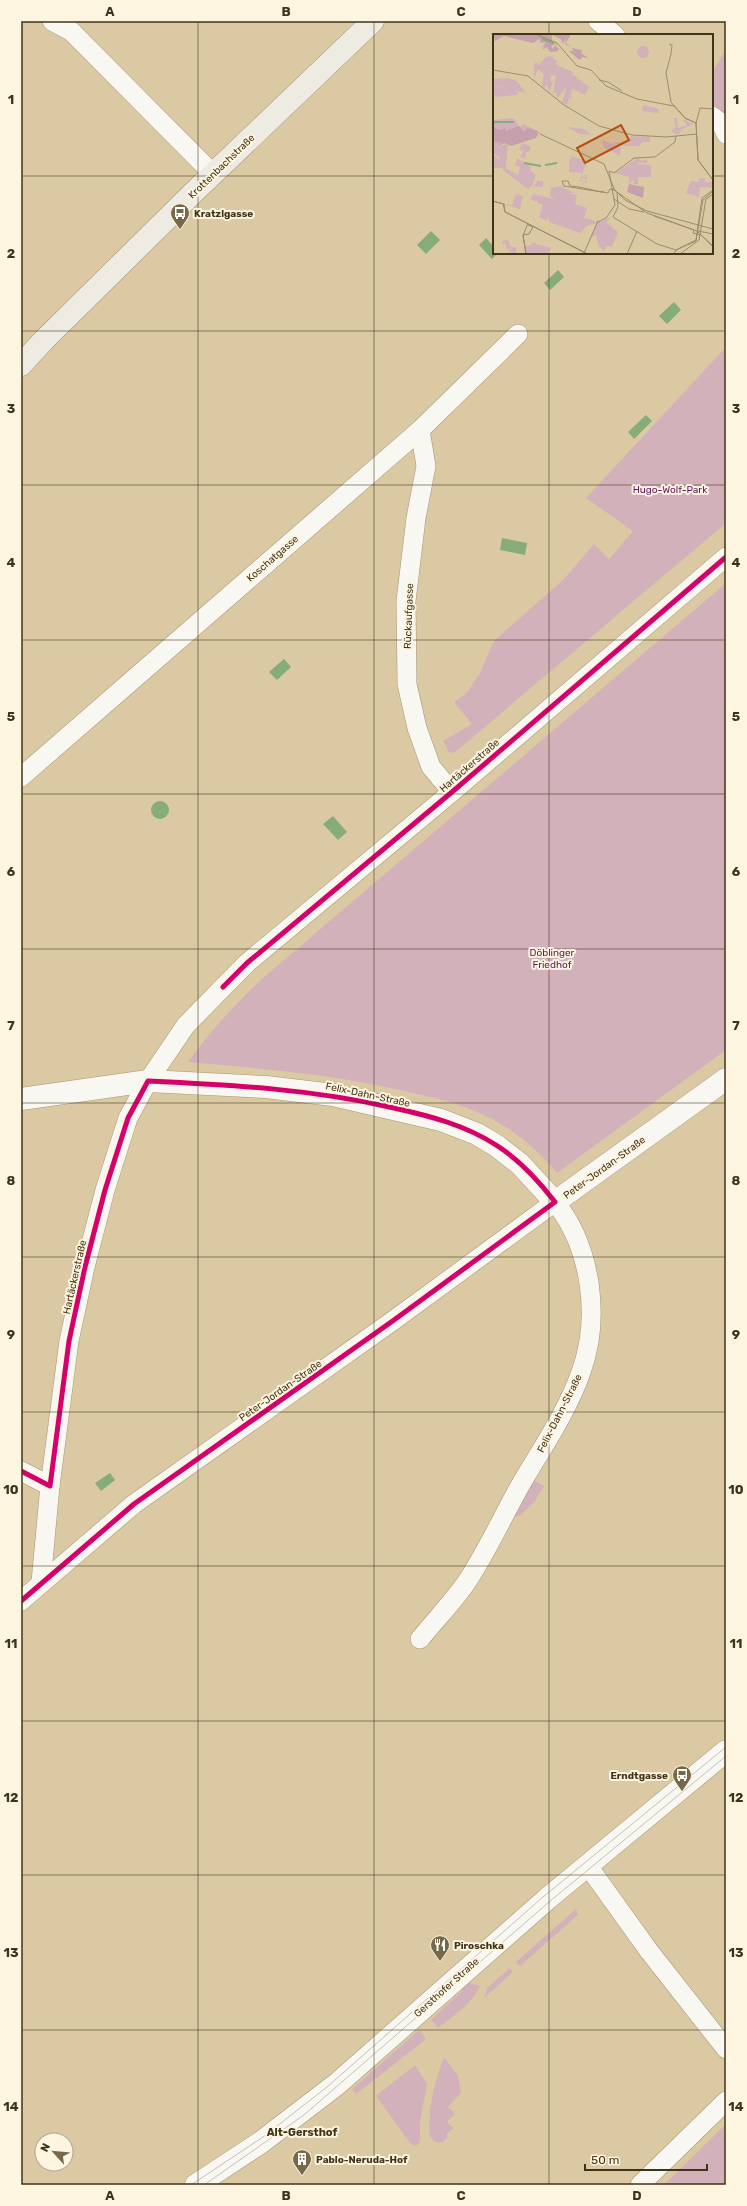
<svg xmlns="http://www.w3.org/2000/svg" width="747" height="2206" font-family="Rubik,sans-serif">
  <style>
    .green { fill: #d3b1ba }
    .water { fill: #86ac7a }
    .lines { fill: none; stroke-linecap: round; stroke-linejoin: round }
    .minor-casing { stroke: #a49779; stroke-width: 20 }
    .tertiary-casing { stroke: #a49779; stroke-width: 23 }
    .secondary-casing { stroke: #a49779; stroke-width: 23 }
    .minor { stroke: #f9f7f1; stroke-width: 19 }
    .tertiary { stroke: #f9f7f1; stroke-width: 22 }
    .secondary { stroke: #eeebe3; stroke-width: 22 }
    .tram { stroke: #c6c1b7; stroke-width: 1 }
    .cycleway-casing { stroke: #fef5e1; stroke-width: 8 }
    .cycleway { stroke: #d6006c; stroke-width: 5 }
    .grid { fill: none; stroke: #403418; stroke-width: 1; stroke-opacity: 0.55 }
    .labels { text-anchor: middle; stroke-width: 4; stroke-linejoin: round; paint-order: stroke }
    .street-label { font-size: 10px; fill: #403418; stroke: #fef5e1 }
    .poi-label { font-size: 10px; font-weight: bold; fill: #403418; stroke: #fef5e1; text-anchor: start }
    .park-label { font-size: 10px; fill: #5d185e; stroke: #fef5e1 }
    .neighbourhood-label { font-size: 11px; font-weight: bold; fill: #403418; stroke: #fef5e1 }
    .inset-river { fill: none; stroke: #86ac7a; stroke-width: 2 }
    .inset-road { fill: none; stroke: #9c8d6b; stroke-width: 1 }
    .view { fill: #b64e10; fill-opacity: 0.15; stroke: #b64e10; stroke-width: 2 }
    .inset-edge { fill: none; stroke: #403418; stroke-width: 2 }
    .neatline { fill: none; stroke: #403418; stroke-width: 1.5 }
    .grid-label { font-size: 13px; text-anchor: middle; font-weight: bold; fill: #403418 }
  </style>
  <rect width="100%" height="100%" fill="#dac9a3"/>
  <g class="green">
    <polygon points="726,49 726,115 712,103 712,73"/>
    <polygon points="726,347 726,523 454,753 449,752 443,741 472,724 454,702 466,694 480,673 494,641 564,579 594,544 609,559 633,531 586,498"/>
    <path d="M726,583V1050L557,1173C539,1151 518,1133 492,1119C464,1104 432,1097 400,1090C330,1074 259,1068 188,1062C210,1031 235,1005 263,978Z"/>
    <polygon points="533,1480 544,1486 535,1501 520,1516 513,1516"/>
    <polygon points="576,1909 578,1915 520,1966 516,1962"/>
    <polygon points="510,1968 513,1972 484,1998 488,1987"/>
    <path d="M466,1982L480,1986C472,2004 453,2016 438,2028L431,2020L463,1990L461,1988Z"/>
    <polygon points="419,2030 426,2039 356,2094 352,2089"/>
    <path d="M444,2057L458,2076L461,2093L448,2107L455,2114L447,2122L453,2128L447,2134V2138L443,2142L437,2143L430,2137C427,2111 435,2081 444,2057Z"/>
    <polygon points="415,2065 427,2084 420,2121 420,2142 416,2146 411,2144 376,2096"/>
    <polygon points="726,2124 726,2185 664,2185"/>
  </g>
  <g class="water">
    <polygon points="431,231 440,240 426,254 417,245"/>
    <polygon points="486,238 494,247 494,253 498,253 492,259 479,245"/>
    <polygon points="558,270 564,277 550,290 544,283"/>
    <polygon points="674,302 681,310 667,324 659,316"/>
    <polygon points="646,415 652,421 634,439 628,432"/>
    <polygon points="502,538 527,543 525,555 500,550"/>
    <polygon points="284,659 291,667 277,680 269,672"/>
    <circle cx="160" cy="810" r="9"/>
    <polygon points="333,816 347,832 338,840 323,824"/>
    <polygon points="110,1473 115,1480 101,1491 95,1483"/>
  </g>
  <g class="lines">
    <defs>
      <g id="minor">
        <polyline points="52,21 71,31 213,174"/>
        <polyline points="598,21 615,35"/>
        <polyline points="712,116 721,123 726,134"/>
        <polyline points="420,430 426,466 416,518 406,601 407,684 417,728 431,767 452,792"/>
        <polyline points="21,777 420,430 518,334"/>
        <polyline points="21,1471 50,1486"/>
        <polyline points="41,1582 50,1486 69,1341 85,1267 105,1190 128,1118 148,1081 186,1025 247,963 452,792 726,557"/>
        <path d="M21,1601L134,1504L394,1320L555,1202C591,1247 601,1317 581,1372C567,1412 542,1448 521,1484C503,1516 488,1549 468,1580C454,1601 436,1619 420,1639"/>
        <polyline points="588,1866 649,1951 726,2049"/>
        <polyline points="640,2185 726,2101"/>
      </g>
      <g id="tertiary">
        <polyline points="21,1099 148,1081 266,1087 333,1095 441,1120 477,1134 497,1146 520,1164 555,1202 726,1079"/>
        <polyline points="196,2185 260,2143 337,2084 547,1899 726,1751"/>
      </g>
      <polyline id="secondary" points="21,365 43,341 193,193 373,21"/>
    </defs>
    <use href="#minor" class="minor-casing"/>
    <use href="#tertiary" class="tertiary-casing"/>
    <use href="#secondary" class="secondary-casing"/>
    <use href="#minor" class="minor"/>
    <use href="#tertiary" class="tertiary"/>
    <use href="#secondary" class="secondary"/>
    <g class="tram">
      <polyline points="191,2185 263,2137 327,2087 543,1897 726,1747"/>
      <polyline points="204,2185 304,2115 549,1902 726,1756"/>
    </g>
    <defs>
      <g id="cycleway">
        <polyline points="223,987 247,963 452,792 726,557"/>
        <path d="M21,1471L50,1486L69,1341L85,1267L105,1190L128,1118L148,1081C232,1085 312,1089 394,1108C430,1116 465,1125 496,1145C520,1160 538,1180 555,1202L394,1320L134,1504L21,1601"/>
      </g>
    </defs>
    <use href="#cycleway" class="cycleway-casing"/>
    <use href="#cycleway" class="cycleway"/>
  </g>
  <path class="grid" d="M198,21V2185M374,21V2185M549,21V35M21,176H494M712,176H726M549,253V2185M21,331H726M21,485H726M21,640H726M21,794H726M21,949H726M21,1103H726M21,1257H726M21,1412H726M21,1566H726M21,1721H726M21,1875H726M21,2030H726"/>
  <defs>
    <symbol id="bus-pin" viewBox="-11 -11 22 30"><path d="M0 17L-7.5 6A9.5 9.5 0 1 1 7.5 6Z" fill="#766849" stroke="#fef5e1"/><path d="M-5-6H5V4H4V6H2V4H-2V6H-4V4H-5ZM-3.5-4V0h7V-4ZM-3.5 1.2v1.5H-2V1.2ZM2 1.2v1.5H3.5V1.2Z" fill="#fff"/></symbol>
    <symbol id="restaurant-pin" viewBox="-11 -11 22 30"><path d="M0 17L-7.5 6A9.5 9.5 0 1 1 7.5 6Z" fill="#766849" stroke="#fef5e1"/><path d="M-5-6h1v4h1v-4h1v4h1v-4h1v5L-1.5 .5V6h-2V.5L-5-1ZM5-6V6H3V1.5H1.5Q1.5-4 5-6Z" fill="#fff"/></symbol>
    <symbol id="building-pin" viewBox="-11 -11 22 30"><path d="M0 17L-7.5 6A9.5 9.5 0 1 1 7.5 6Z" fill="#766849" stroke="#fef5e1"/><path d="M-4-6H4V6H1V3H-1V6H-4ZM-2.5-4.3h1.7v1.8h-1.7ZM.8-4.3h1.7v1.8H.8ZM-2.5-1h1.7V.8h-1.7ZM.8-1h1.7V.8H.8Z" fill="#fff"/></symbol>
  </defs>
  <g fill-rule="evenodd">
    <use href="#bus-pin" x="169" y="202" width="22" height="30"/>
    <use href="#bus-pin" x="671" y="1764" width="22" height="30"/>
    <use href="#restaurant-pin" x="429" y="1934" width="22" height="30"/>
    <use href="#building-pin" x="291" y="2148" width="22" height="30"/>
  </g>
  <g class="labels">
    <g class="street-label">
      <text transform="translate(221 166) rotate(-44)" y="4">Krottenbachstraße</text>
      <text transform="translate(272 558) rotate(-41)" y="4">Koschatgasse</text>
      <text transform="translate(408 616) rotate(-88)" y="4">Rückaufgasse</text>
      <text transform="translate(469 765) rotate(-41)" y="4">Hartäckerstraße</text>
      <text transform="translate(368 1094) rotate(12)" y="4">Felix-Dahn-Straße</text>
      <text transform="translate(604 1167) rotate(-36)" y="4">Peter-Jordan-Straße</text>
      <text transform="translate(74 1277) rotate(-77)" y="4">Hartäckerstraße</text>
      <text transform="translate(280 1390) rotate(-35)" y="4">Peter-Jordan-Straße</text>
      <text transform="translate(559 1413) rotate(-63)" y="4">Felix-Dahn-Straße</text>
      <text transform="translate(446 1987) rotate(-42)" y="4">Gersthofer Straße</text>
    </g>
    <g class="poi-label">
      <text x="194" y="217">Kratzlgasse</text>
      <text x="668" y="1779" text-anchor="end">Erndtgasse</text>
      <text x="454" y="1949">Piroschka</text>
      <text x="316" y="2163">Pablo-Neruda-Hof</text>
    </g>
    <g class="park-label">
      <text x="670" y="493">Hugo-Wolf-Park</text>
      <text x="552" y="956">Döblinger<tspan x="552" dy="12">Friedhof</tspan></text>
    </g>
    <g class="neighbourhood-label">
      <text x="302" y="2136">Alt-Gersthof</text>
    </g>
  </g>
  <g transform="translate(493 34)">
    <rect width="220" height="220" fill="#dac9a3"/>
    <path d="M144 18a6 6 0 1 1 12 0a6 6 0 1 1-12 0ZM58,22L65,28L62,29L65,32L78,37L82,39H78L96,53L92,61L79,55L78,65L74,64L76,66L74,71L69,69L74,52L64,65L63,58L60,59L63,41L58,42L57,46L60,48L56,59L54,50L51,54L49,51L51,40L45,35L41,45V31L43,28L46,31L53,23ZM15,44L24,47L33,59L0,51V45ZM0,52L19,55L25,58V61L2,63ZM150,71L166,75L165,79L149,77ZM19,84L23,86L27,93L31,90L47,98L43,104L19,111L15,110L5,108L10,109L5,112L15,110L13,134L25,141L27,133L22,131L24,124L37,132L38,137L43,141L39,152L42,151L44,147H50V153L38,152L35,155L10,136L6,123L0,119V86ZM181,84H184L185,94L194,91L189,85L201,90L189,95L186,100H181L184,96L182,99L178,97L183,93ZM74,93L91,95L98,101L87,100ZM138,102L157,103V108H149L147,112H128L118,108L133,109ZM109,106L128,113L127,122L111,114ZM29,109L38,113L36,118H33L32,125L27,122L31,117L26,115ZM1,121L8,128L9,134H0ZM76,121L94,128L89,139H90L89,143H93L91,141H94L93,149L89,148H92V145L89,144L88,146L91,147H87L89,139L76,138V127L79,123ZM145,124L149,127L154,125V129L145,128V130L158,131V143H145V150H140L142,147L139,146L136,150V143L122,139ZM206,144H212V148H220V154L207,153L206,163L193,159L198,147L205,148ZM68,152L69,156V152L74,156L76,153L75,156L81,159H74L84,161L82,170L94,174L91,184L102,187V190L95,191L87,199L56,188V183L54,187L46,183L50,171L37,165L40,160L62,165L57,162L58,154ZM23,160L30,162L27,175L11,170L19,171ZM118,183L113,188L125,198L119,213L113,212L111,217L106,212L103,201L98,203L104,189ZM15,206L18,213H23L24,220L16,218L19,214L14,216L12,209L10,211L9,207ZM39,208L43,210L58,214L55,220H33V212L38,211Z" fill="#d3b1ba"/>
    <path d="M0,0H78L73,9L78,13L72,10L74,2L70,10L68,5L59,1V8L62,10L58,12L60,15L63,9V13L66,14L65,17L57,18L54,13L49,16L52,11L48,14L53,8L47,9V5L40,9L11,2L2,7ZM79,14L89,16L88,19L95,24L89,23L87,26L84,24L76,17H80ZM0,86L3,87L1,92L3,95L9,96L11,92L13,97L26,92L31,98L34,94L44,97L45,100L43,104L18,112L12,109L4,112L9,109L0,107ZM136,150L151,153L150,164L134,158Z" fill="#c7a0ad"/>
    <path class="inset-river" d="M49,5L61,9M0,88H21M31,129L48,132M52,131L64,129"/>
    <path class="inset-road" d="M42,0L64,9L84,32L98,36L113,52L144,65L181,72L192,84L203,89M176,10L179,11L178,20L173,39L178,68L192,84L203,89L205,126L220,146M0,36L35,42L71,71L106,92L139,101L173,103L204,100M106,46L115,48L129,57M220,75L207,74L203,89L205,126L220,146M47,100L111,130L122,157M116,137L121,139L141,124L162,123L182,108L183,102M120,154L132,166L154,177L220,195M111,157L109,158L86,153L77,152L75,147H69L71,152L115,159L117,155L121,156L154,179L204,197L220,213M124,158L125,173L120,183L164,210L183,216L203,207L210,166L220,157M121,165L136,175L151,178M0,167L10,170L12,178L95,220M0,167L11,170L12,178L94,220M161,182L201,196L200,199L208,201M103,189L113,184L122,171L116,137M205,197L220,200M207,200L220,212M91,219L105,187M33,220L30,202L35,189M33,220L30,201L36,200L40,193L35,191M134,220L144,197M181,220L183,216L203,206L209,164L220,156M187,220L206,206L213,165L220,160"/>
    <path class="view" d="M128,91L136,106L92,129L84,114Z"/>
    <rect width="220" height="220" class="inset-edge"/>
  </g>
  <rect width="747" height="2206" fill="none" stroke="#fef5e1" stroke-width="44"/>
  <g transform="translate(54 2152) rotate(297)"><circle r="19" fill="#fef5e1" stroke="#b2a891"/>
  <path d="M0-3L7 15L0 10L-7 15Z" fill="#766849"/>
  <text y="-6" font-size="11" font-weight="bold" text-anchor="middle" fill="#403418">N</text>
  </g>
  <path d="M585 2164v6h122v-6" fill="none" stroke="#403418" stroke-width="2"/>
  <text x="591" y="2164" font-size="12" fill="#403418" stroke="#fef5e1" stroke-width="3" paint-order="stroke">50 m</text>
  <rect x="22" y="22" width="703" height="2162" class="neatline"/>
  <g class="grid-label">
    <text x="110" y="16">A</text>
    <text x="286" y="16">B</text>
    <text x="461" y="16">C</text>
    <text x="637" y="16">D</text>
    <text x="11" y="104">1</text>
    <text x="736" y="104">1</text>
    <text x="11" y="258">2</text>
    <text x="736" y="258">2</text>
    <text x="11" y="413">3</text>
    <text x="736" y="413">3</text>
    <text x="11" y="567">4</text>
    <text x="736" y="567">4</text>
    <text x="11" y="721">5</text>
    <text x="736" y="721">5</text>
    <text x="11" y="876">6</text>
    <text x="736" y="876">6</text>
    <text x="11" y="1030">7</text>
    <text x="736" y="1030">7</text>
    <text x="11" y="1185">8</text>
    <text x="736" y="1185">8</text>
    <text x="11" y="1339">9</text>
    <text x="736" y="1339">9</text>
    <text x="11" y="1494">10</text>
    <text x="736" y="1494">10</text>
    <text x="11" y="1648">11</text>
    <text x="736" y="1648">11</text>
    <text x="11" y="1802">12</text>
    <text x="736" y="1802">12</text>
    <text x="11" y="1957">13</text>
    <text x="736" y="1957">13</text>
    <text x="11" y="2111">14</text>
    <text x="736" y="2111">14</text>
    <text x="110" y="2200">A</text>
    <text x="286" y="2200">B</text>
    <text x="461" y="2200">C</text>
    <text x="637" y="2200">D</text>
  </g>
</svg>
